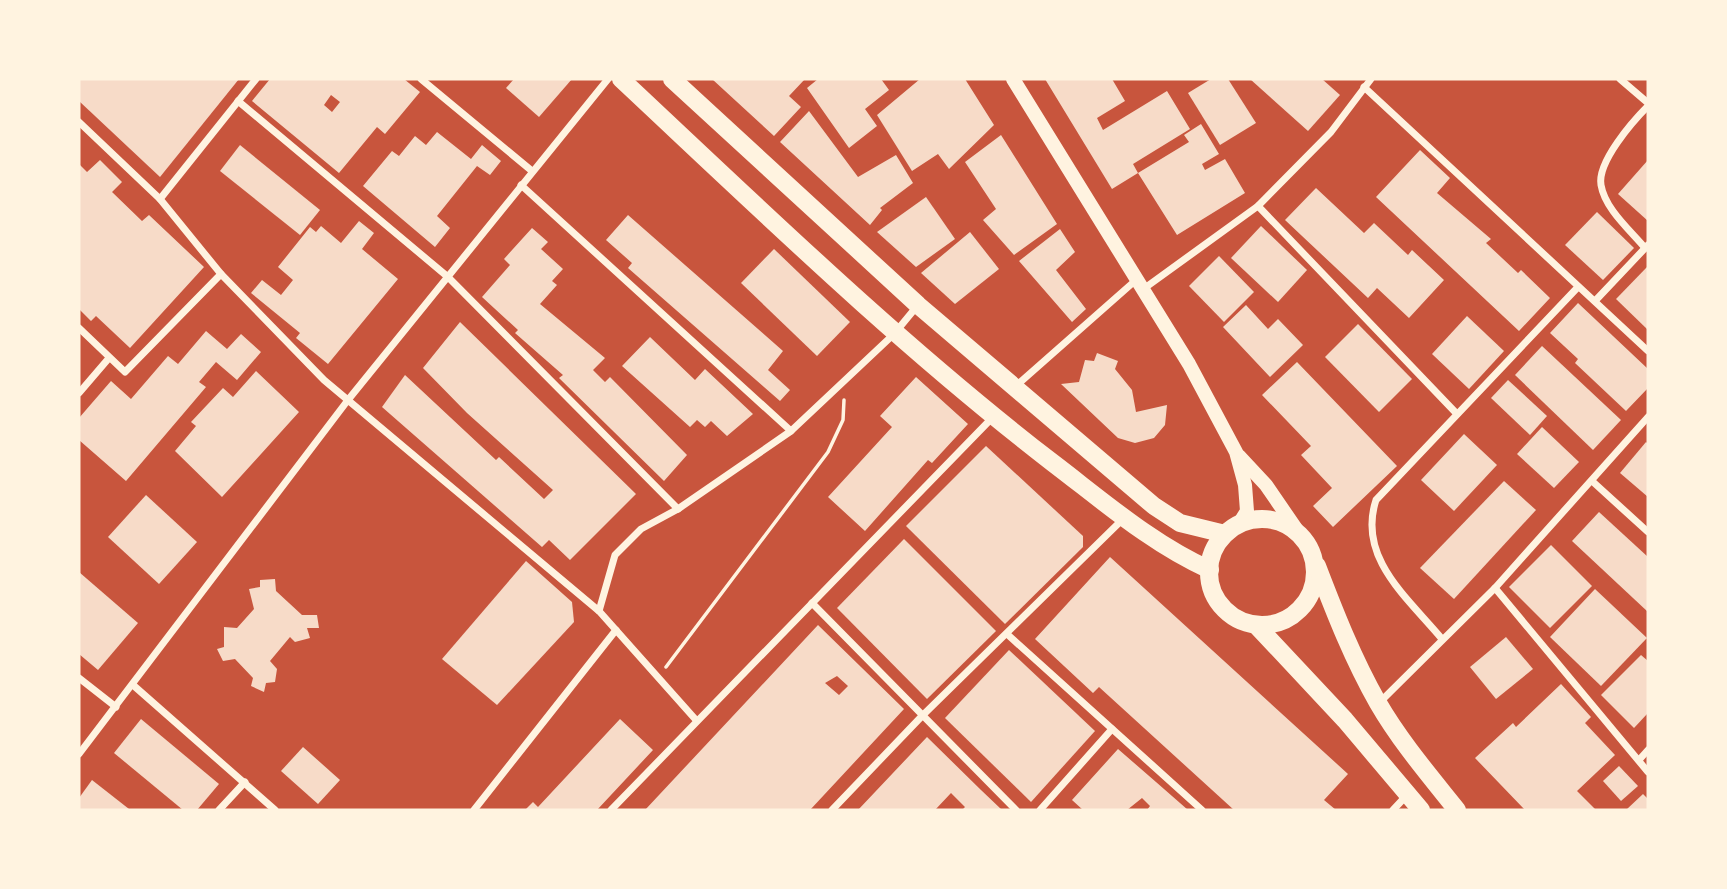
<svg xmlns="http://www.w3.org/2000/svg" width="1727" height="889" font-family="'Crimson Pro',serif">
  <style>
    .building { fill: #f7dbc8; fill-rule: evenodd }
    .lines { fill: none; stroke-linecap: round; stroke-linejoin: round }
    .path { stroke: #fff3e0; stroke-width: 3.5 }
    .minor { stroke: #fff3e0; stroke-width: 7 }
    .secondary { stroke: #fff3e0; stroke-width: 14 }
    .primary { stroke: #fff3e0; stroke-width: 18 }
  </style>
  <rect width="100%" height="100%" fill="#c8553d"/>
  <g class="building">
    <polygon points="79,79 239,79 160,177 79,101"/>
    <path d="M270,79H404L420,92L385,134L377,127L339,173L252,101ZM331,95L340,102L332,112L324,105Z"/>
    <polygon points="514,79 572,79 539,117 506,88"/>
    <polygon points="712,79 805,79 789,96 801,107 774,136"/>
    <polygon points="818,79 881,79 889,90 865,109 877,126 849,148 807,88"/>
    <polygon points="920,79 965,79 994,125 949,169 938,154 912,171 877,115"/>
    <polygon points="1045,79 1112,79 1125,101 1097,118 1103,130 1167,91 1190,129 1133,164 1138,173 1189,142 1184,135 1201,124 1219,154 1202,164 1205,170 1225,159 1245,193 1177,235 1138,173 1112,189"/>
    <polygon points="1211,79 1228,79 1256,123 1220,145 1188,93"/>
    <polygon points="1250,79 1322,79 1340,95 1308,131"/>
    <polygon points="809,111 858,177 896,155 913,183 880,208 882,210 870,225 780,142"/>
    <polygon points="437,132 471,159 482,145 501,161 490,175 477,166 437,216 450,228 435,247 363,186 392,151 399,156 415,136 426,145"/>
    <polygon points="1001,135 1057,224 1014,255 983,220 996,209 965,162"/>
    <polygon points="240,145 320,210 300,235 220,171"/>
    <polygon points="1420,150 1450,178 1437,193 1491,239 1486,243 1518,273 1521,270 1550,298 1519,331 1376,197"/>
    <polygon points="100,160 122,182 112,192 142,221 149,215 204,267 130,348 96,316 91,321 79,309 79,164 87,172"/>
    <polygon points="1648,160 1648,221 1618,194"/>
    <polygon points="1316,188 1364,233 1374,223 1408,255 1412,250 1444,280 1409,318 1377,288 1368,298 1285,220"/>
    <polygon points="926,197 955,239 916,267 877,232"/>
    <polygon points="1597,212 1634,248 1603,280 1565,245"/>
    <polygon points="628,215 783,351 768,370 790,390 780,401 628,268 632,263 606,240"/>
    <polygon points="359,221 374,233 362,249 398,279 328,364 296,338 300,333 251,293 262,280 281,295 293,280 278,267 310,227 316,232 321,226 341,243"/>
    <polygon points="1261,226 1307,270 1278,302 1231,258"/>
    <polygon points="532,228 548,242 541,249 563,269 552,281 557,285 540,304 605,358 593,370 605,382 610,377 687,455 664,481 559,378 563,375 515,333 518,330 482,297 510,265 504,259"/>
    <polygon points="1060,229 1075,252 1056,270 1086,309 1072,322 1019,261"/>
    <polygon points="970,232 999,269 955,304 921,273"/>
    <polygon points="774,249 850,322 817,356 741,283"/>
    <polygon points="1219,256 1254,292 1224,322 1189,286"/>
    <polygon points="1648,266 1648,330 1616,299"/>
    <polygon points="1578,303 1648,369 1648,388 1626,411 1575,363 1578,359 1550,333"/>
    <polygon points="1246,305 1268,329 1278,319 1303,345 1270,377 1223,327"/>
    <polygon points="1467,316 1504,351 1469,389 1432,354"/>
    <polygon points="460,322 636,494 570,560 549,540 542,547 382,407 405,375 496,460 499,457 544,499 553,490 467,413 423,368"/>
    <polygon points="1358,324 1412,379 1379,412 1325,357"/>
    <polygon points="206,331 227,349 241,334 261,352 237,380 216,362 199,382 206,387 126,481 79,440 79,418 111,381 131,399 168,356 178,364"/>
    <polygon points="650,337 695,380 705,369 753,414 727,436 711,421 705,427 697,420 690,427 622,366"/>
    <polygon points="1542,346 1621,420 1593,450 1515,375"/>
    <polygon points="1097,353 1118,361 1115,369 1132,390 1136,412 1167,405 1165,425 1154,438 1135,443 1118,438 1061,384 1079,382 1085,360 1094,361"/>
    <polygon points="1297,362 1397,466 1333,527 1313,506 1332,488 1301,455 1311,446 1262,395"/>
    <polygon points="256,371 299,412 222,497 175,451 196,426 191,422 223,388 233,397"/>
    <polygon points="916,377 968,424 932,463 928,460 865,531 828,497 892,427 880,416"/>
    <polygon points="1508,380 1547,416 1530,435 1491,398"/>
    <polygon points="1542,427 1579,462 1554,488 1517,454"/>
    <polygon points="1464,434 1497,465 1454,511 1421,480"/>
    <polygon points="1646,442 1648,444 1648,497 1620,473"/>
    <polygon points="986,446 1083,536 1083,547 1005,624 906,526"/>
    <polygon points="1504,481 1536,510 1454,599 1420,568"/>
    <polygon points="146,495 197,542 159,584 108,537"/>
    <polygon points="1599,512 1648,557 1648,612 1572,541"/>
    <polygon points="904,539 996,631 927,699 837,608"/>
    <polygon points="1551,545 1592,586 1550,628 1509,587"/>
    <polygon points="1110,557 1348,774 1324,800 1336,810 1234,810 1099,687 1093,693 1035,639"/>
    <polygon points="526,561 572,602 574,622 497,705 442,659"/>
    <polygon points="79,572 138,623 98,670 79,654"/>
    <polygon points="275,579 276,591 302,615 317,615 319,628 307,628 310,638 295,642 290,637 270,661 277,669 275,682 266,683 264,692 251,686 253,678 235,659 223,661 217,649 224,647 224,627 237,628 254,609 249,589 260,587 260,580"/>
    <polygon points="1595,589 1647,638 1601,686 1550,637"/>
    <path d="M818,625L904,709L810,810H645ZM837,676L848,686L839,695L825,683Z"/>
    <polygon points="1506,637 1533,669 1496,699 1470,667"/>
    <polygon points="1009,650 1095,731 1031,802 945,718"/>
    <polygon points="1641,655 1648,661 1648,713 1634,728 1601,695"/>
    <polygon points="1561,684 1591,717 1585,723 1615,755 1577,791 1596,810 1525,810 1475,758 1513,723 1516,727"/>
    <polygon points="141,719 219,784 197,810 183,810 114,753"/>
    <polygon points="620,719 653,750 597,810 525,810 533,802 538,807"/>
    <polygon points="927,737 981,790 1002,810 962,810 965,807 951,793 935,810 858,810"/>
    <polygon points="303,747 340,780 318,804 281,771"/>
    <polygon points="1118,749 1156,782 1188,810 1147,810 1150,806 1142,798 1127,810 1083,810 1072,800"/>
    <polygon points="1619,766 1638,786 1621,801 1603,781"/>
    <polygon points="92,780 129,809 127,810 79,810 79,798"/>
    <polygon points="1643,794 1648,799 1648,810 1626,810"/>
  </g>
  <g class="lines">
    <polyline class="path" points="666,667 828,452 843,420 844,400"/>
    <g class="minor">
      <polyline points="421,79 532,171"/>
      <polyline points="1620,79 1648,103"/>
      <polyline points="1364,87 1648,351"/>
      <polyline points="238,101 448,277 678,509"/>
      <polyline points="79,122 160,199 221,274 324,380 599,611 696,720"/>
      <polyline points="521,185 791,431"/>
      <polyline points="160,199 256,79"/>
      <polyline points="1258,206 1457,414"/>
      <path d="M1645,248C1630,230 1605,209 1601,185C1597,162 1633,121 1648,106"/>
      <polyline points="1142,290 1258,206 1331,132 1371,79"/>
      <polyline points="1595,301 1648,245"/>
      <polyline points="79,328 125,372 221,274"/>
      <polyline points="1016,386 1136,280"/>
      <polyline points="79,393 109,358"/>
      <polyline points="1592,481 1648,532"/>
      <polyline points="1495,588 1648,772"/>
      <polyline points="812,603 1016,810"/>
      <polyline points="599,611 615,555 641,529 678,509 791,431 894,334 918,305"/>
      <polyline points="1007,634 1202,810"/>
      <path d="M1442,639C1408,598 1357,558 1376,500L1578,287"/>
      <polyline points="79,678 116,707"/>
      <polyline points="133,685 275,810"/>
      <polyline points="1379,703 1495,588 1648,417"/>
      <polyline points="79,754 348,400 608,79"/>
      <polyline points="1639,760 1648,750"/>
      <polyline points="219,810 245,782"/>
      <polyline points="474,810 616,630"/>
      <polyline points="611,810 993,417"/>
      <polyline points="832,810 922,716 1124,518"/>
      <polyline points="1040,810 1112,729"/>
      <polyline points="1393,810 1407,795"/>
    </g>
    <g class="secondary">
      <polyline points="1013,79 1189,364 1236,452 1245,485 1247,511 1239,524"/>
      <polyline points="1239,456 1266,485 1301,536"/>
    </g>
    <g class="primary">
      <path d="M621,79C762,211 900,345 1053,463C1103,501 1152,544 1210,570"/>
      <polyline points="672,79 918,305 1154,506 1180,523 1225,534"/>
      <circle cx="1262" cy="572" r="53"/>
      <path d="M1317,566C1335,613 1353,659 1378,703C1400,741 1429,775 1457,810"/>
      <polyline points="1256,625 1345,720 1421,810"/>
    </g>
  </g>
  <rect width="1727" height="889" fill="none" stroke="#fff3e0" stroke-width="161"/>
</svg>
